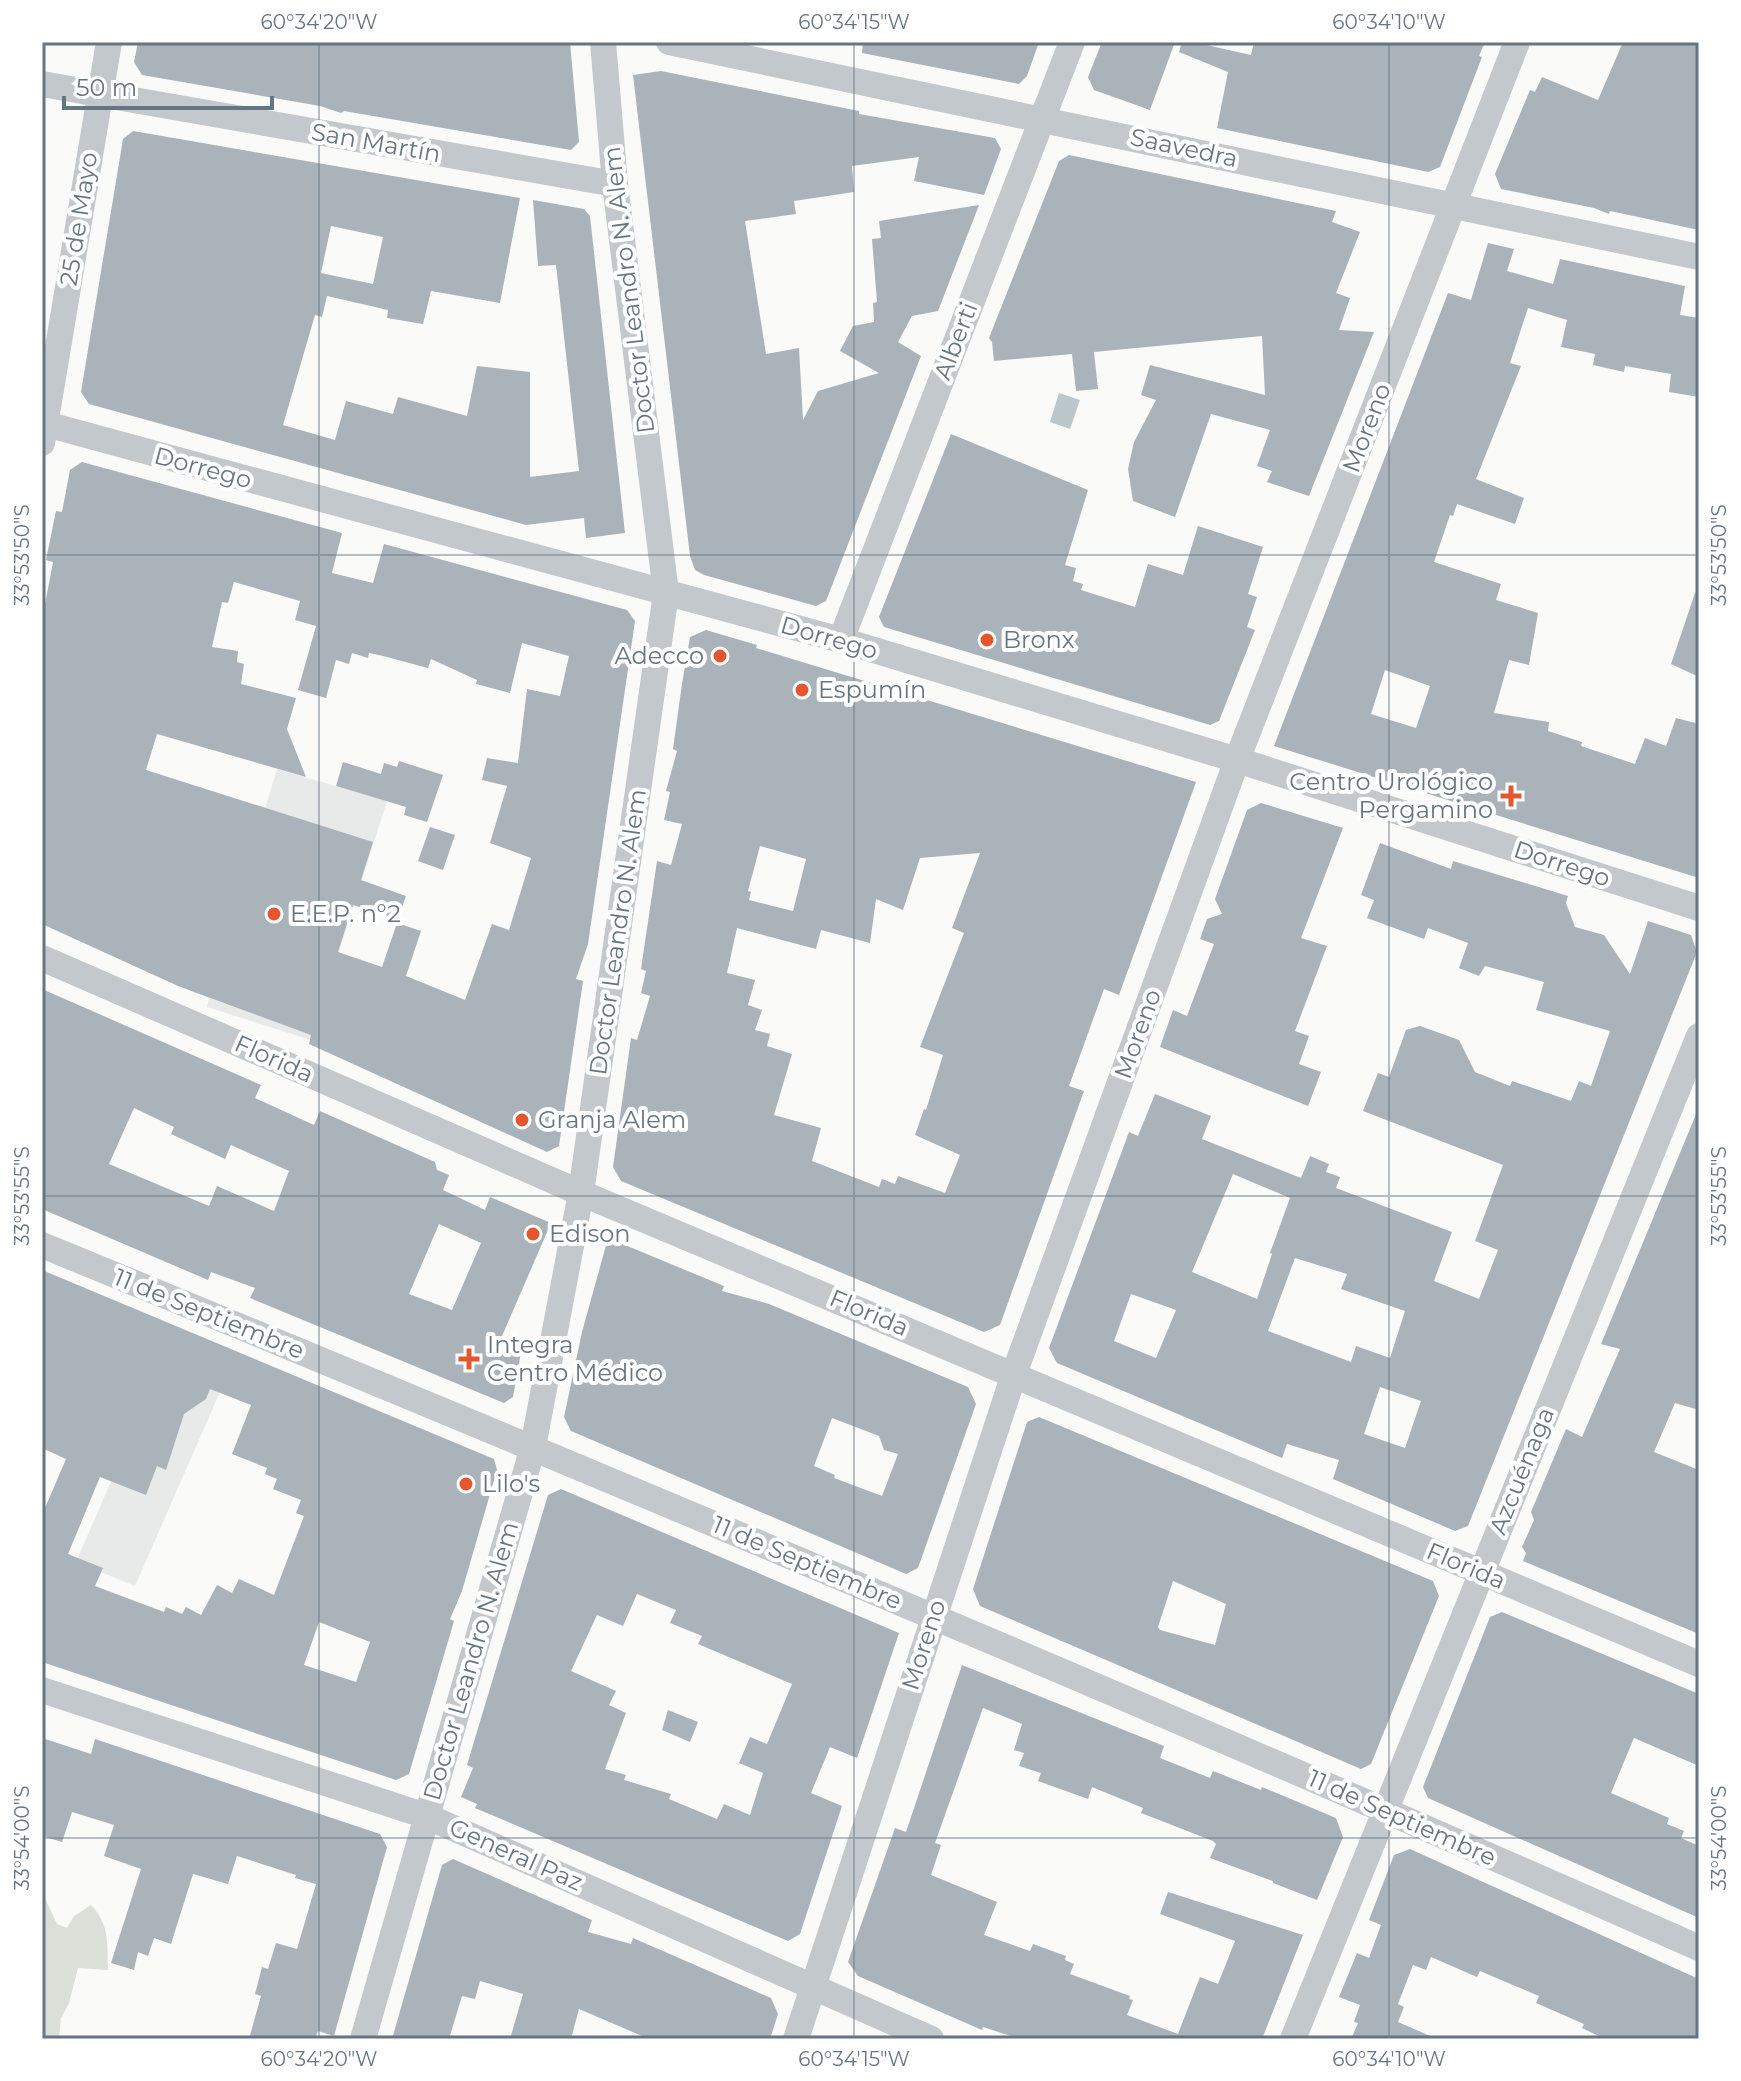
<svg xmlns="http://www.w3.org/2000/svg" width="1741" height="2081" font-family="Montserrat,sans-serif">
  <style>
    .built { fill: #e8e9e9 }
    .green { fill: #dadfd7 }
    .water { fill: #bbc7cb }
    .building { fill: #aab3b9; fill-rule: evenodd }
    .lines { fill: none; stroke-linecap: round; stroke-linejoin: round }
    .street { stroke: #c3c8cc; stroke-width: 26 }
    .ticks { fill: none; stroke: #657683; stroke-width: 2; stroke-opacity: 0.45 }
    .poi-dot { fill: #e4572e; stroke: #fff; stroke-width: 3 }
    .labels { text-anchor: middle; stroke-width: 8; stroke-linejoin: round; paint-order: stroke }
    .street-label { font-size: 24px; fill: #657683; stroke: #fff }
    .poi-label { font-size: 24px; fill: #657683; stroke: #fff; text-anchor: start }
    .neatline { fill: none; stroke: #657683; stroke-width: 3 }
    .ticks-label { font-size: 20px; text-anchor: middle; fill: #657683 }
  </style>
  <rect width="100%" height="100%" fill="#fafaf8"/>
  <g class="built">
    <polygon points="277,769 387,801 311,1040 207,1007 209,998 190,991 210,936 252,852"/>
    <polygon points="178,1328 237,1353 135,1586 76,1562"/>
  </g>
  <path class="green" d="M42,1892L57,1924L67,1928L74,1916L91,1905C110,1925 107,1944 108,1970L78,1968L69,2003L61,2018L59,2037L42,2039Z"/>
  <polygon class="water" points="1059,393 1080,400 1070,429 1050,422"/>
  <g class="building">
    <polygon points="138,42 570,42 579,142 571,150 344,111 341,113 320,106 142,75 134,62"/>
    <polygon points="863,42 1039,42 1027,76 1019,84 862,53"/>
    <polygon points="1102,42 1175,42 1150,110 1094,90 1088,77"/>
    <polygon points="1182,42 1193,42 1251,55 1254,42 1485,42 1479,56 1482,57 1440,167 1428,172 1217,128 1228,72 1179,52"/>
    <polygon points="1623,42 1699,42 1699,230 1610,211 1609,214 1594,208 1501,189 1495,174 1530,90 1535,92 1542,77 1598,100"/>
    <polygon points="661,71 859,111 859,114 995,138 1001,149 984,195 914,181 919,157 852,166 854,192 794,201 796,214 745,221 766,354 799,348 803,420 818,391 879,373 840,351 853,326 874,322 873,303 877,302 872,239 881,238 879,221 979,205 938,311 912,316 898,342 921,356 919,361 826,601 816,606 704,575 695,570 690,556 633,75"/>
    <path d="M133,131L520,198L500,303L431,291L423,324L387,318L388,310L327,296L322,317L315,315L283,425L335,440L346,401L393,414L398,397L467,416L477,366L530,372V477L579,471L556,265L538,266L533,200L584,209L590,216L625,533L586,538L584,518L526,525L89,404L81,392L123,139ZM331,226L383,237L373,284L321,273Z"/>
    <polygon points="1069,155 1336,211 1332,222 1360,232 1336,293 1350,298 1339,330 1374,332 1309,496 1267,482 1272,471 1257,466 1270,430 1211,414 1175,517 1133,501 1128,469 1134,442 1156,400 1141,395 1150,365 1265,395 1262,336 1094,352 1098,389 1076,391 1072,354 994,361 992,342 989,338 1059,161"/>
    <path d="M1488,243L1514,249L1507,271L1553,284L1560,259L1685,286L1680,315L1699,318L1696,352L1699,353V397L1669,392L1671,374L1625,366L1624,372L1593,365L1595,354L1561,347L1567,320L1528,308L1510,363L1521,366L1476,479L1524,498L1515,524L1457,504L1453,516L1450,515L1434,562L1501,584L1496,600L1538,613L1529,665L1509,660L1494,713L1549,722L1548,731L1582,742L1581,746L1635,764L1645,738L1666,746L1676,718L1699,724V878L1274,746L1448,293L1471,300ZM1385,670L1430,686L1416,728L1371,714Z"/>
    <polygon points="951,434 1088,490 1065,565 1076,568 1073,581 1083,584 1081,590 1135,607 1148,564 1183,575 1198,526 1263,547 1248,594 1257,597 1247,627 1255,630 1219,721 1210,725 884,627 879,617"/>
    <path d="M82,462L342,533L332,573L373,583L384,544L627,610L635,621L588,944L576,979L583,981L559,1146L547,1152L309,1044L311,1035L178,986L42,924V620L53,562L46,560L56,511L62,512L70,470ZM234,582L300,601L295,620L316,626L298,690L326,698L336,660L349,664L352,653L368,658L369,653L383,656L428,668L431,659L477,680L476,684L510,693L522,643L569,656L560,696L527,689L518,763L487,758L482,780L507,786L490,843L531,858L509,930L492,924L465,1000L406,976L421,931L397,923L382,967L338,952L353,905L398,919L406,896L361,880L373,842L146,770L157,734L306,777L287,729L296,698L241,684L244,664L237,662L238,651L212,647L222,602L228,603Z"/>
    <polygon points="1695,593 1699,594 1699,677 1671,664"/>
    <path d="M706,630L757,645L756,648L1196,782L1119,995L1104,989L1069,1086L1084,1091L1000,1325L984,1332L621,1181L613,1167L631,1038L637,1040L650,996L641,993L646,971L641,969L657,861L671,865L682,824L664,820L670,792L666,791L677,751L673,749L682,684L690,637ZM760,846L806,859L793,911L749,900L751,892L748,891ZM980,853L952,928L964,933L920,1047L943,1055L926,1110L924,1109L915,1135L960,1155L945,1193L898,1176L895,1184L882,1179L879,1187L812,1161L821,1128L774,1115L792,1054L767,1046L770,1034L755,1030L762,1010L748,1005L755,980L727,973L737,928L816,949L821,930L870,943L876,899L903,910L920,858Z"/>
    <polygon points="399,761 443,775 427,822 404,815 406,807 336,786 343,762 381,774 384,763 397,767"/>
    <polygon points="1261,803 1343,828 1301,938 1327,946 1295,1031 1309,1036 1299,1064 1321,1072 1308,1106 1160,1047 1173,1010 1187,1016 1214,944 1200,939 1207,919 1222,914 1215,899 1247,810"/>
    <polygon points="430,827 455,835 443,870 418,861"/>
    <path d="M1380,843L1451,869L1453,861L1568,896L1566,903L1575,927L1604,935L1630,974L1648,921L1691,935L1697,952L1468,1526L1455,1531L1333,1479L1339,1460L1287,1444L1282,1458L1057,1363L1049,1348L1129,1132L1138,1136L1155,1094L1211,1116L1202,1139L1301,1178L1310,1156L1329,1164L1326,1172L1340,1177L1336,1188L1452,1232L1434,1281L1479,1299L1498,1250L1475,1241L1503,1165L1363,1111L1378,1073L1389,1077L1406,1030L1420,1026L1459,1040L1475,1072L1510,1086L1512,1081L1571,1101L1579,1081L1591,1086L1610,1031L1536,1010L1544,982L1485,966L1479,976L1459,968L1468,943L1428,928L1424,939L1367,918L1374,900L1361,895ZM1233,1174L1290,1198L1270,1253L1272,1254L1257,1299L1192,1272ZM1295,1258L1347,1274L1341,1289L1405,1311L1390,1358L1356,1346L1351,1362L1268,1331ZM1131,1294L1176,1310L1156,1358L1114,1341ZM1380,1387L1421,1401L1405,1448L1364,1434Z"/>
    <path d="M42,989L261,1085L255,1098L314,1125L320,1111L435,1162L437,1170L449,1175L443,1190L485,1210L490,1197L551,1223L499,1343L521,1352L513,1397L504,1403L250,1298L255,1288L211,1272L208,1280L42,1209ZM134,1108L174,1127L171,1134L225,1159L231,1145L289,1171L274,1211L217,1186L209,1206L109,1164ZM439,1224L481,1243L452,1310L409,1294Z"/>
    <polygon points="1699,1107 1699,1410 1675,1403 1654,1452 1699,1470 1699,1634 1523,1561 1526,1553 1522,1547 1534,1520 1531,1512 1566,1429 1582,1437 1620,1349 1601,1344"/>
    <path d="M608,1238L724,1286L722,1291L769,1304L968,1387L976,1404L918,1568L906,1574L571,1431L564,1417L582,1332ZM832,1418L879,1436L884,1450L898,1454L882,1496L834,1478L835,1475L814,1466Z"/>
    <path d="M42,1270L494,1459L497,1470L462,1591L450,1619L454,1621L409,1774L396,1780L42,1662V1515L66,1459L42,1448ZM210,1389L251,1405L232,1454L267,1468L265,1474L277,1479L273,1489L301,1500L296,1513L304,1516L274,1595L239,1579L232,1593L217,1585L201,1615L186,1607L182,1614L166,1607L164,1612L95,1586L103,1568L68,1554L100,1477L146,1495L157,1466L166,1470L184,1414L206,1399ZM319,1622L370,1642L356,1682L304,1665Z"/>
    <path d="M1039,1417L1433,1581L1439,1596L1371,1764L1361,1769L980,1606L973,1589L1027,1422ZM1173,1581L1226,1604L1215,1645L1160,1630L1158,1627Z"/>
    <path d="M561,1489L899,1633L857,1758L830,1747L811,1793L842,1806L800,1934L788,1941L475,1808L477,1804L461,1797L473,1768L467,1765L548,1495ZM637,1594L676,1610L670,1623L702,1636L698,1644L792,1684L767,1744L750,1737L739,1763L763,1773L750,1815L724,1804L717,1819L669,1799L671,1794L624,1780L626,1775L605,1769L626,1713L609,1705L616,1691L571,1671L597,1615L623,1626Z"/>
    <polygon points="1502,1612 1699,1694 1699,1766 1634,1738 1611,1793 1669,1818 1667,1824 1684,1831 1681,1838 1699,1846 1699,1918 1428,1798 1423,1787 1490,1617"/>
    <polygon points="962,1665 1164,1746 1160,1758 1210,1778 1213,1771 1261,1790 1262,1787 1336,1818 1343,1837 1317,1900 1273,1883 1273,1881 1210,1858 1216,1844 1213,1841 1141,1813 1143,1808 1092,1787 1088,1799 1038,1781 1041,1773 1019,1766 1024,1753 1014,1750 1022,1724 983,1708 935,1843 941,1845 931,1875 997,1902 984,1935 1030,1951 1033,1944 1066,1956 1065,1960 1074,1964 1070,1974 1130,1996 1129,1999 1133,2000 1127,2015 1178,2034 1200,1977 1218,1984 1235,1941 1160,1914 1168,1892 1303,1935 1262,2039 1020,2039 983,2027 982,2030 858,1976 848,1962 895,1828 906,1832"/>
    <polygon points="668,1710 698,1722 690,1742 662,1730"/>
    <polygon points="42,1738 91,1754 95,1739 380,1834 387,1847 334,2036 318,2031 315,2039 249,2039 261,1996 255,1994 262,1967 268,1969 276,1943 297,1949 316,1884 295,1878 296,1875 237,1856 228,1884 193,1874 171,1944 154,1938 148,1956 138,1952 134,1970 111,1963 141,1869 104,1856 114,1825 72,1812 62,1842 42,1836"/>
    <polygon points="1410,1849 1699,1979 1699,2039 1605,2039 1582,2028 1584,2024 1536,2003 1539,1996 1480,1971 1477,1977 1431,1957 1426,1970 1413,1965 1398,2004 1404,2007 1398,2022 1437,2039 1351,2039 1358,2023 1354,2022 1360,2005 1339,1997 1357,1953 1369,1958 1381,1925 1369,1920 1394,1855"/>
    <polygon points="453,1859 592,1920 588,1932 631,1944 633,1938 771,1998 778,2014 770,2039 649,2039 579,2009 571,2039 510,2039 523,1994 480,1981 475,1999 462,1996 449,2039 392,2039 442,1865"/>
  </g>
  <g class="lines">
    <g class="street">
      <polyline points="669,42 1699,257"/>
      <polyline points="42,84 615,184"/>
      <polyline points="42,423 841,640 1237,760 1699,908"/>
      <polyline points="42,443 109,42"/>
      <polyline points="841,640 1072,42"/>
      <polyline points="42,958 581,1193 1699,1664"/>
      <path d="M42,1245C597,1473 1150,1705 1699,1948"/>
      <polyline points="42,1690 426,1816 931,2039"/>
      <polyline points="363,2039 533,1447 581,1193 666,593 615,184 603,42"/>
      <polyline points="796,2039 1014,1374 1237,760 1517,42"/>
      <polyline points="1293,2039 1699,1036"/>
    </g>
  </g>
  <path class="ticks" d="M319,42V2039M854,42V2039M1389,42V2039M42,555H1699M42,1196H1699M42,1838H1699"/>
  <g class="poi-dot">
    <circle cx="987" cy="640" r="8"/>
    <circle cx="720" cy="656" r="8"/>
    <circle cx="802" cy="690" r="8"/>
    <path d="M1507 784h8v8h8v8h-8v8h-8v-8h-8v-8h8z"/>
    <circle cx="274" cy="914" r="8"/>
    <circle cx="522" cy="1120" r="8"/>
    <circle cx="533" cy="1234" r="8"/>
    <path d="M465 1347h8v8h8v8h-8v8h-8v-8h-8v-8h8z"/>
    <circle cx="466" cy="1484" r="8"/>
  </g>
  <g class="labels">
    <g class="street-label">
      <text transform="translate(376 143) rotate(10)" y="8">San Martín</text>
      <text transform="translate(1184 148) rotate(12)" y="8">Saavedra</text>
      <text transform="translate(79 219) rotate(-81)" y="8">25 de Mayo</text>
      <text transform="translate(629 290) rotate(-97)" y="8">Doctor Leandro N. Alem</text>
      <text transform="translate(956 341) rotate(-69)" y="8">Alberti</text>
      <text transform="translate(1367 428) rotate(-69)" y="8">Moreno</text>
      <text transform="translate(203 468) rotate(15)" y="8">Dorrego</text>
      <text transform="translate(829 638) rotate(16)" y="8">Dorrego</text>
      <text transform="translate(1562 864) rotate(18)" y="8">Dorrego</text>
      <text transform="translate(618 932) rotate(-82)" y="8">Doctor Leandro N. Alem</text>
      <text transform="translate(1138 1034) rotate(-70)" y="8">Moreno</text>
      <text transform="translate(274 1059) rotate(24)" y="8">Florida</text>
      <text transform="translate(869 1313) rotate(23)" y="8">Florida</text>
      <text transform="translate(209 1314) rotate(22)" y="8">11 de Septiembre</text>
      <text transform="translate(1522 1471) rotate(-68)" y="8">Azcuénaga</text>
      <text transform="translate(807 1563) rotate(23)" y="8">11 de Septiembre</text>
      <text transform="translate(1466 1566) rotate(23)" y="8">Florida</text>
      <text transform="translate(924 1645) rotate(-72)" y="8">Moreno</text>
      <text transform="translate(471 1661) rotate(-74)" y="8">Doctor Leandro N. Alem</text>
      <text transform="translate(1402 1818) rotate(24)" y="8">11 de Septiembre</text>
      <text transform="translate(516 1855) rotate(24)" y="8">General Paz</text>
    </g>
    <g class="poi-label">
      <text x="1003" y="648">Bronx</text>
      <text x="704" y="664" text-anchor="end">Adecco</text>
      <text x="818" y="698">Espumín</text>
      <text x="1493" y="790" text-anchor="end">Centro Urológico<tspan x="1493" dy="28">Pergamino</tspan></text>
      <text x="290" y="922">E.E.P. n°2</text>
      <text x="538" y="1128">Granja Alem</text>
      <text x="549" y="1242">Edison</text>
      <text x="487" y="1353">Integra<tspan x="487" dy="28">Centro Médico</tspan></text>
      <text x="482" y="1492">Lilo's</text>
    </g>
  </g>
  <rect width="1741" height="2081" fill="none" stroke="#ffffff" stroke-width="88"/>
  <path d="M64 96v12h208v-12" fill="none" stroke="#657683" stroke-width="4"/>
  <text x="76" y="96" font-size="24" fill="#657683" stroke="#ffffff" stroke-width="6" paint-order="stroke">50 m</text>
  <rect x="44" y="44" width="1653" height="1993" class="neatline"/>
  <g class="ticks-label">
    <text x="319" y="29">60°34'20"W</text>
    <text x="854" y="29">60°34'15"W</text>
    <text x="1389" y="29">60°34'10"W</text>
    <text transform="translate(22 555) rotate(-90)" y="7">33°53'50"S</text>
    <text transform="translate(1719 555) rotate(-90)" y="7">33°53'50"S</text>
    <text transform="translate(22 1196) rotate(-90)" y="7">33°53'55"S</text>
    <text transform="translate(1719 1196) rotate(-90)" y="7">33°53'55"S</text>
    <text transform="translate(22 1838) rotate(-90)" y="7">33°54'00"S</text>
    <text transform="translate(1719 1838) rotate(-90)" y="7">33°54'00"S</text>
    <text x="319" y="2066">60°34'20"W</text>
    <text x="854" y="2066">60°34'15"W</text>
    <text x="1389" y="2066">60°34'10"W</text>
  </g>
</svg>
